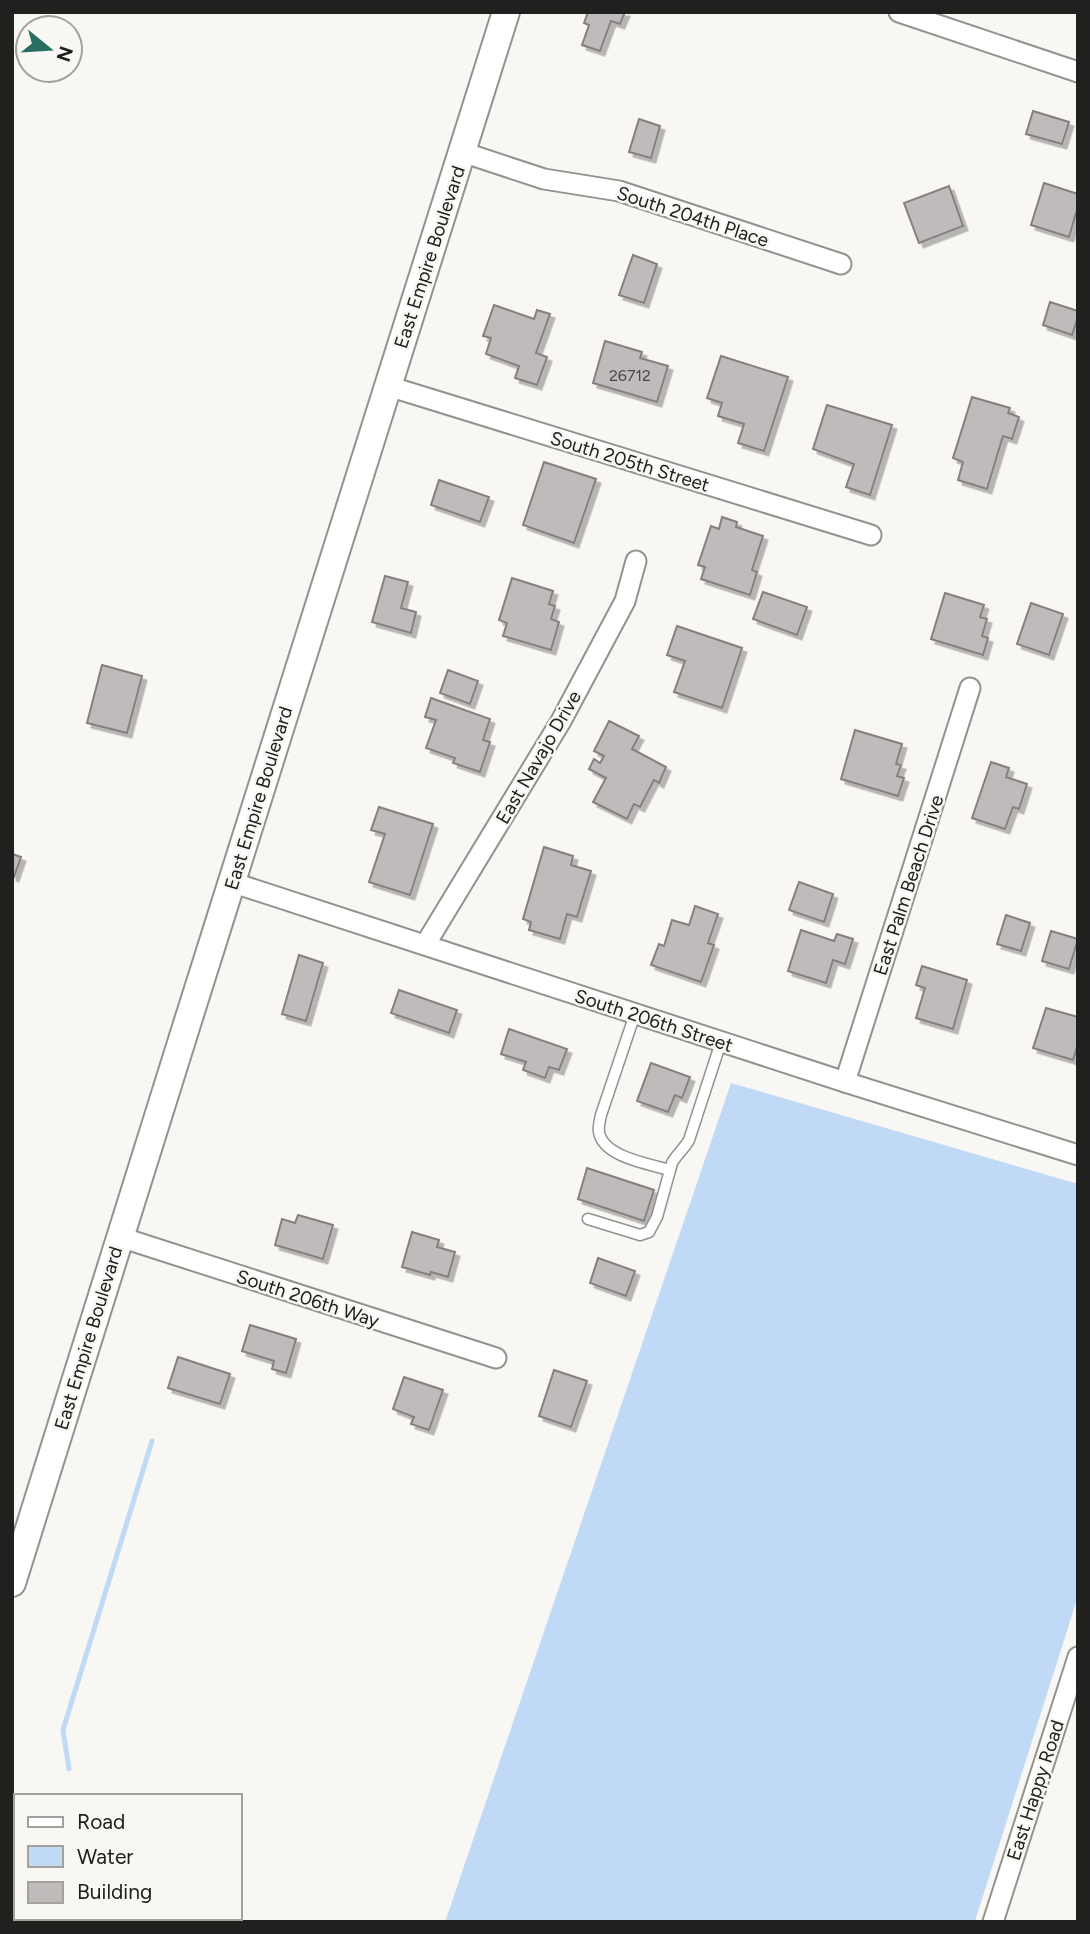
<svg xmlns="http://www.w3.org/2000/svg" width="1090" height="1934" font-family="Figtree,sans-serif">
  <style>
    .water { fill: #bfd9f6 }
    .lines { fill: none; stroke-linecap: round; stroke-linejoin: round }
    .stream { stroke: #bfd9f6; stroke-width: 5 }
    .building { fill: #c0bbbb; stroke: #858080; stroke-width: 2; filter: url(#shadow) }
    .service-casing { stroke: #93928e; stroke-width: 13 }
    .minor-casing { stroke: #93928e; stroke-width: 23 }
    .secondary-casing { stroke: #93928e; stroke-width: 30 }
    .primary-casing { stroke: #93928e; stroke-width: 33 }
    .service { stroke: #fff; stroke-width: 10 }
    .minor { stroke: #fff; stroke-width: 19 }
    .secondary { stroke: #fff; stroke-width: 26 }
    .primary { stroke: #fff; stroke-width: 30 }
    .labels { text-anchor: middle; stroke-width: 5; stroke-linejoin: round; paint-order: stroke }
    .number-label { font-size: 16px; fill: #484745 }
    .street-label { font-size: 19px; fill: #20201e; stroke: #f9f7f4 }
  </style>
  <defs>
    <filter id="shadow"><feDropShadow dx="4.5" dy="4.5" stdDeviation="0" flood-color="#0004"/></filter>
  </defs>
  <rect width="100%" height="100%" fill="#f9f7f4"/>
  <polygon class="water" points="731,1083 1078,1184 1078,1596 976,1918 975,1922 445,1922"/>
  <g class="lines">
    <polyline class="stream" points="69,1769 63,1730 152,1441"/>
  </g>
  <g class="building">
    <polygon points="588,12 625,12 620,24 611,21 600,51 582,45 589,25 584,23"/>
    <polygon points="1033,111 1069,122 1062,144 1026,134"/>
    <polygon points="639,119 660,126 651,158 629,152"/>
    <polygon points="1044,183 1078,194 1078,213 1076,213 1069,237 1031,225"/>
    <polygon points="949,186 963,226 919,243 904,203"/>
    <polygon points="633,255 657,264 644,303 619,295"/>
    <polygon points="1050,302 1078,311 1078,317 1072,335 1043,325"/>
    <polygon points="494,305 534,319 537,310 550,314 536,353 547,357 537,385 515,378 519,366 486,354 491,338 483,336"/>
    <polygon points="605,341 642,352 640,358 668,366 657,402 593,383"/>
    <polygon points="721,356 788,377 764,451 738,443 744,424 718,416 722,403 707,398"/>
    <polygon points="972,397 1010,408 1008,413 1019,417 1012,439 1003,436 987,489 958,480 963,462 953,458"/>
    <polygon points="827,405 892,425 870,495 846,487 854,464 813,449"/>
    <polygon points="544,462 596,479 574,543 523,525"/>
    <polygon points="439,480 489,497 480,522 431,505"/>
    <polygon points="722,517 737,522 736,527 763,536 752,570 757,572 750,595 701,579 705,567 698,565 711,526 719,529"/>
    <polygon points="385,576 408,582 401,608 416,612 411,633 372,622"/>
    <polygon points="512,578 553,591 549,604 555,606 551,619 559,622 551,650 503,636 507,623 499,620"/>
    <polygon points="763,592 807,607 797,635 753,619"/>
    <polygon points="945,593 984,605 980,617 987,619 982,636 988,638 983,655 931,639"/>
    <polygon points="1031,603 1063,614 1049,655 1017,644"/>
    <polygon points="677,626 742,648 722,708 674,692 685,661 667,655"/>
    <polygon points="102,665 142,676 127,733 87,723"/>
    <polygon points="448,670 478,681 470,704 440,693"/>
    <polygon points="431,698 490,719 483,740 490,742 480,772 453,763 455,758 426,748 436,720 425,717"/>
    <polygon points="609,721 639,736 632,749 666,767 659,783 654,780 640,807 634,804 627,819 593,802 606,778 589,769 594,759 600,763 604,756 594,751"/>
    <polygon points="855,730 902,744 896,764 901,765 897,776 904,778 898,796 841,779"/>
    <polygon points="991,762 1009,768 1006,777 1027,784 1019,809 1013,807 1005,829 972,818"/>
    <polygon points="379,807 433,824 410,895 369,882 385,834 371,830"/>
    <polygon points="544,847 573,856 571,865 591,871 577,917 567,914 560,939 529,930 531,922 523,919"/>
    <polygon points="12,854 21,857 14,877 12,876"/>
    <polygon points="799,882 833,894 824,922 789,910"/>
    <polygon points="695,906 718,914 708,943 714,945 701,982 651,965 659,944 664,946 672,920 689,925"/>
    <polygon points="1006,915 1030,923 1021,951 997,944"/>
    <polygon points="801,930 834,941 837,934 853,939 845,964 833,960 826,983 788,971"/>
    <polygon points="1051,931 1078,939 1069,969 1042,961"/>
    <polygon points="299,955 323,963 306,1021 282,1014"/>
    <polygon points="922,966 967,980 953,1029 916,1018 925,988 916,985"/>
    <polygon points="399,990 457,1010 449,1033 391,1013"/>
    <polygon points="1046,1008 1078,1017 1078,1044 1073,1060 1033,1048"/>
    <polygon points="509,1029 567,1049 559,1070 549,1067 545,1078 523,1070 526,1062 501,1054"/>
    <polygon points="651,1063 690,1077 682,1098 675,1095 668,1112 637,1101"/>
    <polygon points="587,1168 654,1190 644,1221 578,1199"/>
    <polygon points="298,1215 333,1225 323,1259 275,1245 282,1219 295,1223"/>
    <polygon points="412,1232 439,1240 437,1247 455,1252 448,1277 431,1272 430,1275 402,1267"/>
    <polygon points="598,1258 635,1271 626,1296 590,1283"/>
    <polygon points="250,1325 296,1339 286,1373 272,1369 274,1361 242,1351"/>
    <polygon points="178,1357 230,1374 220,1404 168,1388"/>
    <polygon points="554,1370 587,1381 571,1427 539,1416"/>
    <polygon points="404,1377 443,1390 429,1430 411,1424 414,1417 393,1409"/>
  </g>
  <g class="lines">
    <defs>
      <g id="service">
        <path d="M635,1014L601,1115C600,1120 598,1127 599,1132C603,1157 649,1164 670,1170"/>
        <path d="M588,1219L640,1235L649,1232L657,1217L672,1163C677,1154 684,1149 689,1140L721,1042"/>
      </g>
      <g id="minor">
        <polyline points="899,12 1078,72"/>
        <polyline points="462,152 544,179 619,191 841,264"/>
        <polyline points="388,386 871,535"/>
        <polyline points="231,882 845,1082 1078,1155"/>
        <polyline points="425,945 561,721 625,601 636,561"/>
        <polyline points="845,1082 970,688"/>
        <polyline points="120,1237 496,1358"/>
        <polyline points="993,1922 1078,1657"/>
      </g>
      <polyline id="secondary" points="12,1583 187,1024 506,12"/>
      <g id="primary">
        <polyline points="12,1871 16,1872"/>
        <polyline points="12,1918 23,1922"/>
        <polyline points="159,1918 170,1922"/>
      </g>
    </defs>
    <use href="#service" class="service-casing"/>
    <use href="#minor" class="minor-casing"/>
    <use href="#secondary" class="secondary-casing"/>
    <use href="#primary" class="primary-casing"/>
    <use href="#service" class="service"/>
    <use href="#minor" class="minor"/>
    <use href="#secondary" class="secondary"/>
    <use href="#primary" class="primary"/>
  </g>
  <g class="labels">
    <g class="number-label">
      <text x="630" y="381">26712</text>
    </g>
    <g class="street-label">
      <text transform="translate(693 216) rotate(18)" y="7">South 204th Place</text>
      <text transform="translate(429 257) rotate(-72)" y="7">East Empire Boulevard</text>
      <text transform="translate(630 461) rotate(17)" y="7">South 205th Street</text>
      <text transform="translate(538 757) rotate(-60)" y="7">East Navajo Drive</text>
      <text transform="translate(258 798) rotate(-73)" y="7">East Empire Boulevard</text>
      <text transform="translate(908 885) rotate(-72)" y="7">East Palm Beach Drive</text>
      <text transform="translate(654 1020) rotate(18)" y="7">South 206th Street</text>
      <text transform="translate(308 1298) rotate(18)" y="7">South 206th Way</text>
      <text transform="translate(88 1338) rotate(-73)" y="7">East Empire Boulevard</text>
      <text transform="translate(1035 1790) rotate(-72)" y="7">East Happy Road</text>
    </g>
  </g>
  <rect width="1090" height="1934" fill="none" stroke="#20201e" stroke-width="28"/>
  <rect x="14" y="1794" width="228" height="126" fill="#f9f7f4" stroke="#a2a19e" stroke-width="2"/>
  <rect x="28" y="1817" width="35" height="10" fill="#ffffff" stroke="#a2a19e" stroke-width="2"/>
  <text x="77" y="1829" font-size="21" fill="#20201e">Road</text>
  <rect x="28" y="1846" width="35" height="21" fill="#bfd9f6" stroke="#a2a19e" stroke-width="2"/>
  <text x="77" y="1864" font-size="21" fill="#20201e">Water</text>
  <rect x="28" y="1882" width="35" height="21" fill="#c0bbbb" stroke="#a2a19e" stroke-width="2"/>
  <text x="77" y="1899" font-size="21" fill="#20201e">Building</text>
  <g transform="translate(49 49) rotate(108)"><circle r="33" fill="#f9f7f4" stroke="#a2a19e" stroke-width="2"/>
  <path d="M0-5L12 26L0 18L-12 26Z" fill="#296e62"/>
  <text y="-10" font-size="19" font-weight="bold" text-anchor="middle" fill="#20201e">N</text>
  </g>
</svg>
